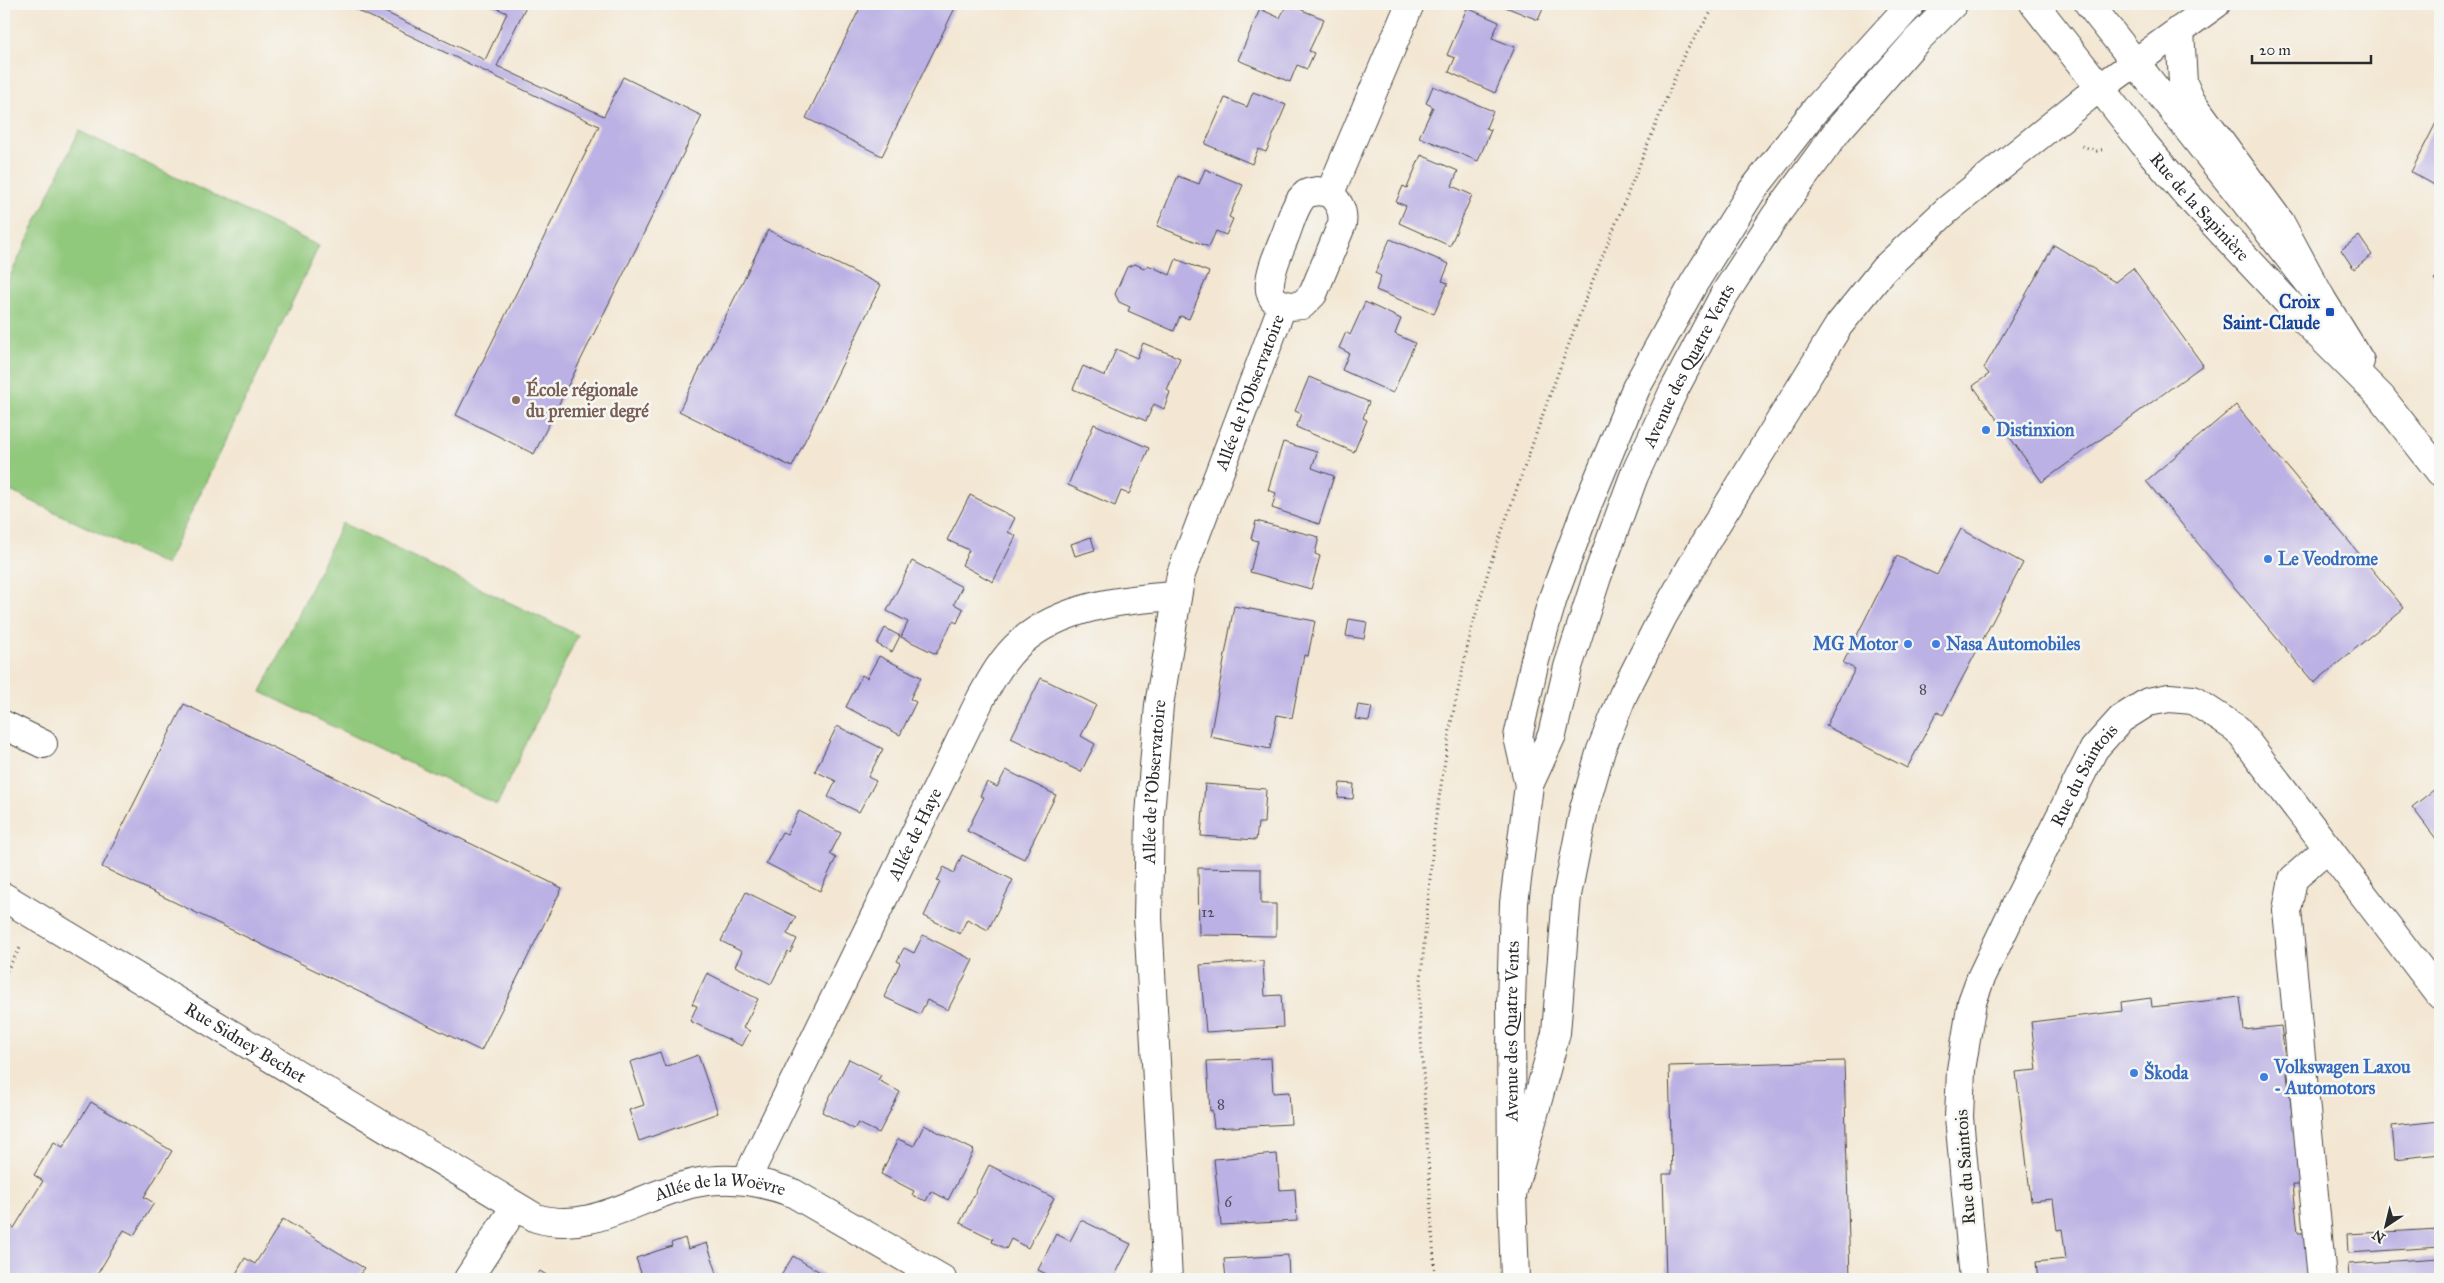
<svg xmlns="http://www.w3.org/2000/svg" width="2444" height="1283" font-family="'IM FELL Great Primer',serif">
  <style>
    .green { fill: #90c87b; stroke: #5e7a53 }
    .building { fill: #bbb1e4 }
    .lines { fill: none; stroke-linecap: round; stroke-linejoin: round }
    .minor-casing { stroke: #494744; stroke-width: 30 }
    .major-casing { stroke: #494744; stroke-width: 30 }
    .path { stroke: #494744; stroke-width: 3; stroke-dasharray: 1 4; stroke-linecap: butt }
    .minor { stroke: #fff; stroke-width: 28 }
    .major { stroke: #fff; stroke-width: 28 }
    .transit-dot { fill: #1a4fb4; stroke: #f6f6f2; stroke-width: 2 }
    .education-dot { fill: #8d6e63; stroke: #f6f6f2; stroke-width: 2 }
    .shop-dot { fill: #3f7fe0; stroke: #f6f6f2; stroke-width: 2 }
    .labels { text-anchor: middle; stroke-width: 5; stroke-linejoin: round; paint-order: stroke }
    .number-label { font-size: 15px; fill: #4f4c59 }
    .street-label { font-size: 18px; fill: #2b2b2b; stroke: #f6f6f2 }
    .transit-label { font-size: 18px; font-weight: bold; fill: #164399; stroke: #f6f6f2; text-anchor: end }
    .education-label { font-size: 18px; font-weight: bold; fill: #785e54; stroke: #f6f6f2; text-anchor: start }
    .shop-label { font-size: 18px; font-weight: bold; fill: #366cbe; stroke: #f6f6f2; text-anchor: start }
  </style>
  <rect width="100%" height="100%" fill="#f6f6f2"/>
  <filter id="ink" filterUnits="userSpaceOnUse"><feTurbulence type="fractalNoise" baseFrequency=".02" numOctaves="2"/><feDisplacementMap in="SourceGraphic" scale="10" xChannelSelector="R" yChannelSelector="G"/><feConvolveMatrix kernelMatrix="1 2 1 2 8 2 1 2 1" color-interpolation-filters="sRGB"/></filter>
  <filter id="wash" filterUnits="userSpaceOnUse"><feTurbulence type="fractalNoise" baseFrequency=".0096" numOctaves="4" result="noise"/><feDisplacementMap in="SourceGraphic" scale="20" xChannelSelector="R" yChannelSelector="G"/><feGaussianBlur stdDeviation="1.12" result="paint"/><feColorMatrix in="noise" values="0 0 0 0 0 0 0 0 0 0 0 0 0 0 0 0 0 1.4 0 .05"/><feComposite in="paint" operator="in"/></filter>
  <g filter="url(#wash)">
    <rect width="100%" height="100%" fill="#f3e7d3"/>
    <g class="green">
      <polygon points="79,131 319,246 166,565 4,488 4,289"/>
      <polygon points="342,523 578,635 497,805 261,692"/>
    </g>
    <g id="blocks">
      <g class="building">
        <polygon points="344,4 368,4 485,60 507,13 488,4 527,4 497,66 604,116 623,77 702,116 534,454 456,415 599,126"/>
        <polygon points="862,4 957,4 882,156 806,118"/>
        <polygon points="1287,4 1324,19 1309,51 1314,53 1307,69 1297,65 1290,82 1238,60 1260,9 1280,18"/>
        <polygon points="1498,4 1545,4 1538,20"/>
        <polygon points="1467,8 1499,22 1492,38 1515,47 1495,93 1449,72 1455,58 1447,55"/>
        <polygon points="1433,86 1493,111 1486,128 1491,130 1478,161 1419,137 1433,107 1426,103"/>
        <polygon points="1253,92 1286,105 1266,152 1258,149 1252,164 1205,144 1225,98 1247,107"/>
        <polygon points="2440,115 2440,188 2411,172"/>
        <polygon points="1421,155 1458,171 1452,186 1472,195 1450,246 1399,223 1406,206 1396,202 1403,186 1407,188"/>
        <polygon points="1205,169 1243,185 1229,217 1233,219 1226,235 1216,231 1209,247 1157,226 1178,176 1199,184"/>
        <polygon points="768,230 881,285 792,467 679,411"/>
        <polygon points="2359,236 2372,255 2354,269 2341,250"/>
        <polygon points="1390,239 1449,264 1442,281 1448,283 1434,314 1376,290 1381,276 1375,273"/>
        <polygon points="2054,245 2115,282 2133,268 2203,365 2042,482 1973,386 1989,374 1984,368"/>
        <polygon points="1176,259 1209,272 1189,319 1180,316 1174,331 1128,311 1130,307 1119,302 1115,294 1127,267 1135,264 1146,269 1148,265 1170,275"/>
        <polygon points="2440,274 2440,287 2434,279"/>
        <polygon points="1365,302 1401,319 1395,334 1415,343 1393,393 1342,370 1349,353 1339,348 1346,332 1350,335"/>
        <polygon points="1143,343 1180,358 1167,390 1170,392 1164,409 1154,404 1146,421 1073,389 1083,366 1105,376 1116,349 1137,358"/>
        <polygon points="1309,377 1369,402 1363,418 1367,420 1354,452 1296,427 1302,414 1295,411"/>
        <polygon points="2236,405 2404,608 2314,683 2146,481"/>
        <polygon points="1094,424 1149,448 1129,494 1121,491 1115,506 1068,485"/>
        <polygon points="1283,442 1317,452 1312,468 1334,476 1319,524 1272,508 1276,493 1268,490"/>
        <polygon points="970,495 1015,518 1008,532 1016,536 993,582 962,565 969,550 947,540"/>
        <polygon points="1256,521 1319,537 1315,554 1320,556 1311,589 1250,572 1258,541 1251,539"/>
        <polygon points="1961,529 2023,563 1943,715 1937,712 1907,768 1826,726 1855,669 1843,663 1897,556 1937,575"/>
        <polygon points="1091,537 1095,550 1075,556 1071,544"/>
        <polygon points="912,561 962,587 954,604 963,609 957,623 953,621 936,654 901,637 908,622 887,611"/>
        <polygon points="1234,606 1315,621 1308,656 1304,655 1292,718 1277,715 1270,749 1210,737"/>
        <polygon points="1349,619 1367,622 1364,639 1346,636"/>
        <polygon points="885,628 900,636 892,652 877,644"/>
        <polygon points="879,656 921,677 910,699 916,702 900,735 846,707 862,675 867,678"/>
        <polygon points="1041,678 1096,705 1081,736 1095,744 1081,772 1011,738"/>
        <polygon points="184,704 562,888 481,1051 102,867"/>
        <polygon points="1358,705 1372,707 1369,721 1355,719"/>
        <polygon points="837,726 883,749 868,777 876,781 859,812 828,797 836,781 815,771"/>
        <polygon points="1006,770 1056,795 1024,859 967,831 984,797 980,796 987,782 997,787"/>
        <polygon points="1340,783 1354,784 1353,799 1338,798"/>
        <polygon points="1205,784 1266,789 1264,823 1258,823 1256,840 1201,836"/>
        <polygon points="2440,785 2440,844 2412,807"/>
        <polygon points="799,811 841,833 830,854 836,858 820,891 766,863 782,832 787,834"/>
        <polygon points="962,855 1013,880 988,930 967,919 960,934 924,916 940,882 937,881 944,867 954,873"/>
        <polygon points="1198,868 1261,869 1261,904 1276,904 1276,936 1199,935"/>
        <polygon points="746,892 796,917 787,934 797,939 790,953 788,951 771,984 735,966 742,952 721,941"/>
        <polygon points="923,935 973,960 948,1010 927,1000 920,1014 884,997 900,963 897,961 904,948 914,953"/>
        <polygon points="1263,961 1265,996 1281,995 1283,1027 1206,1032 1200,965"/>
        <polygon points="707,973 758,999 743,1028 750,1031 742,1046 690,1021 697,1006 692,1004"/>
        <polygon points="2240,997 2244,1030 2281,1026 2301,1185 2293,1185 2298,1233 2305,1233 2311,1279 2038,1279 2036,1262 2066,1259 2062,1229 2057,1230 2053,1199 2031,1201 2016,1072 2037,1070 2031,1022 2122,1011 2121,1002 2151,998 2152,1007"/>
        <polygon points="660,1052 665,1067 698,1055 718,1113 639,1141 629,1110 644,1105 630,1062"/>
        <polygon points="1271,1058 1273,1093 1289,1092 1291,1124 1214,1128 1212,1110 1210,1111 1207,1061"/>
        <polygon points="849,1059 881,1075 878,1080 900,1092 879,1133 858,1123 854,1129 822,1112"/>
        <polygon points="1844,1061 1850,1279 1666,1279 1663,1174 1672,1174 1669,1066"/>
        <polygon points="91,1102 172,1151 144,1197 154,1203 134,1235 124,1230 95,1278 97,1279 4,1279 4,1224 5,1222 14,1228 43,1181 34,1175 54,1142 63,1147"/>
        <polygon points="2440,1121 2440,1154 2395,1159 2392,1126"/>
        <polygon points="924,1125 974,1150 948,1200 931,1191 926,1201 912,1195 914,1191 881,1174 898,1139 914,1146"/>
        <polygon points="1277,1154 1280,1190 1295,1189 1297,1221 1221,1225 1214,1159"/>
        <polygon points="989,1165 1054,1198 1028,1248 1011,1239 1006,1249 992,1242 993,1239 960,1223"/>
        <polygon points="283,1219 364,1268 357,1279 233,1279 245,1258 255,1264"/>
        <polygon points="1081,1220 1131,1244 1113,1279 1057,1279 1038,1270 1056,1234 1070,1241"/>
        <polygon points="2440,1229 2440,1247 2348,1253 2347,1234"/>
        <polygon points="685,1238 688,1249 707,1243 719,1279 643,1279 636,1258 672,1246 671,1243"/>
        <polygon points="1288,1255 1289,1279 1226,1279 1224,1259"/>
        <polygon points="793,1256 825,1275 822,1279 779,1279"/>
        <polygon points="2440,1258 2440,1279 2349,1279 2348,1264"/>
        <polygon points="540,1271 553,1279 535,1279"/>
      </g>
    </g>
  </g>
  <g filter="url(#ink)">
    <use href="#blocks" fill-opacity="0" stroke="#494744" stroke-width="1"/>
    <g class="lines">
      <defs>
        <g id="minor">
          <path id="s1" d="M2034,4L2144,144L2187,195L2304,320L2381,397L2440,472"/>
          <polyline points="2089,4 2321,298 2360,361"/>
          <path d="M1317,191L1330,193C1339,203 1344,211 1342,224L1313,294L1302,305C1249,312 1275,262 1285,236C1290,224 1295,202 1306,194C1309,192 1314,192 1317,191Z"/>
          <polyline points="1330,193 1410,4"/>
          <polyline points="4,725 43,744"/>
          <path id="s2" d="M4,897L536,1218C592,1235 641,1194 695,1183C728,1176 761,1181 793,1193L942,1279"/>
          <path id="s3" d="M746,1180L981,698C992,678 1003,658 1021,642C1062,606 1124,599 1177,596"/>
          <polyline points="468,1279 515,1207"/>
          <path id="s4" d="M1168,1279L1148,918L1150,815L1159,705L1181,574L1283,304"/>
          <path id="s5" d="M1974,1279L1959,1117L1961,1070L1972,1002L1980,980L2019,898L2094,749L2121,719L2148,702L2169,698L2193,700L2237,729L2440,995"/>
          <polyline points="2322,1279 2287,910 2293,879 2328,848"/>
        </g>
        <g id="major">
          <polyline points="2180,30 2183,83 2191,101 2280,222 2321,298"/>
          <polyline points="1529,785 1518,737 1535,660 1553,598 1587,506 1636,388 1694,283 1752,191 1816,109 1911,4"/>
          <polyline points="1512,1194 1556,1033 1567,895 1584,809 1601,750 1623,695 1663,616 1709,536 1839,325 1884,269 1947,210 2086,98 2216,4"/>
          <path id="s6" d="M1515,1279L1512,1194L1511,1004L1514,903L1529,785L1552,735L1568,667L1597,577L1634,476L1673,392L1724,295L1776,215L1838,130L1917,40L1953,4"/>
        </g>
      </defs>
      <use href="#minor" class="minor-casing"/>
      <use href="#major" class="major-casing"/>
      <g class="path">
        <polyline points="2082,146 2097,151 2105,149"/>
        <polyline points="4,975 20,948"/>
        <polyline points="1435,1279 1419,1001 1435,823 1451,723 1471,631 1490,565 1548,400 1590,287 1684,55 1716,4"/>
      </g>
      <use href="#minor" class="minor"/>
      <use href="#major" class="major"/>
    </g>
  </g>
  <rect class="transit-dot" x="2325" y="307" width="10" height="10" rx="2.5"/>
  <circle class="education-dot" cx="516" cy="400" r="5"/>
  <g class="shop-dot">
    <circle cx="1986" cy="430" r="5"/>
    <circle cx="2268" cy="559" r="5"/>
    <circle cx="1908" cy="644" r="5"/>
    <circle cx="1936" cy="644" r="5"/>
    <circle cx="2134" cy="1073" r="5"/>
    <circle cx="2264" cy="1077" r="5"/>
  </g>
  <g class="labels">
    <g class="number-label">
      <text x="1923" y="694">8</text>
      <text x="1208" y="917">12</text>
      <text x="1221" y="1109">8</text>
      <text x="1228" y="1207">6</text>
    </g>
    <g class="street-label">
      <text dy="6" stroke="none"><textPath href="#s1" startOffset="262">Rue de la Sapinière</textPath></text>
      <text dy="6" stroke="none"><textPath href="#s6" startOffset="945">Avenue des Quatre Vents</textPath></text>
      <text dy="6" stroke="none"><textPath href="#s4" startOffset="902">Allée de l'Observatoire</textPath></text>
      <text dy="6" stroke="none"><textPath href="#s5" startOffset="532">Rue du Saintois</textPath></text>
      <text dy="6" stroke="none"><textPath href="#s4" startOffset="498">Allée de l'Observatoire</textPath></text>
      <text dy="6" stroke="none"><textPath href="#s3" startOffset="385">Allée de Haye</textPath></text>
      <text dy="6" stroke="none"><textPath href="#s6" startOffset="248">Avenue des Quatre Vents</textPath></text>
      <text dy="6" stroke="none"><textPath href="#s2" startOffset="282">Rue Sidney Bechet</textPath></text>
      <text transform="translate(1965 1167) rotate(-94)" y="6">Rue du Saintois</text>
      <text dy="6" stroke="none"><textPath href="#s2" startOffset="812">Allée de la Woëvre</textPath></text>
    </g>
    <g class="transit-label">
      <text x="2320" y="308">Croix<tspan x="2320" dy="21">Saint-Claude</tspan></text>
    </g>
    <g class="education-label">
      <text x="526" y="396">École régionale<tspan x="526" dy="21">du premier degré</tspan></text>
    </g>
    <g class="shop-label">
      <text x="1996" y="436">Distinxion</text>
      <text x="2278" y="565">Le Veodrome</text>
      <text x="1898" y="650" text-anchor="end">MG Motor</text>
      <text x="1946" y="650">Nasa Automobiles</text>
      <text x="2274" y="1073">Volkswagen Laxou<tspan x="2274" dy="21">- Automotors</tspan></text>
      <text x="2144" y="1079">Škoda</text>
    </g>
  </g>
  <rect width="2444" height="1283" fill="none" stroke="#f6f6f2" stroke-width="20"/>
  <g transform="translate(2386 1226) rotate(215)" stroke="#f6f6f2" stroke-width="4" paint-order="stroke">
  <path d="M0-4L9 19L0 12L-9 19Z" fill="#2b2b2b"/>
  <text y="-8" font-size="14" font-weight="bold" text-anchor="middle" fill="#2b2b2b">N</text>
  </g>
  <path d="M2252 55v8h119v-8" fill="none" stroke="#2b2b2b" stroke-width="2.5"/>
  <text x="2259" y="55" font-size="15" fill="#2b2b2b" stroke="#f6f6f2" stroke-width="4" paint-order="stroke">20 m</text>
</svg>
